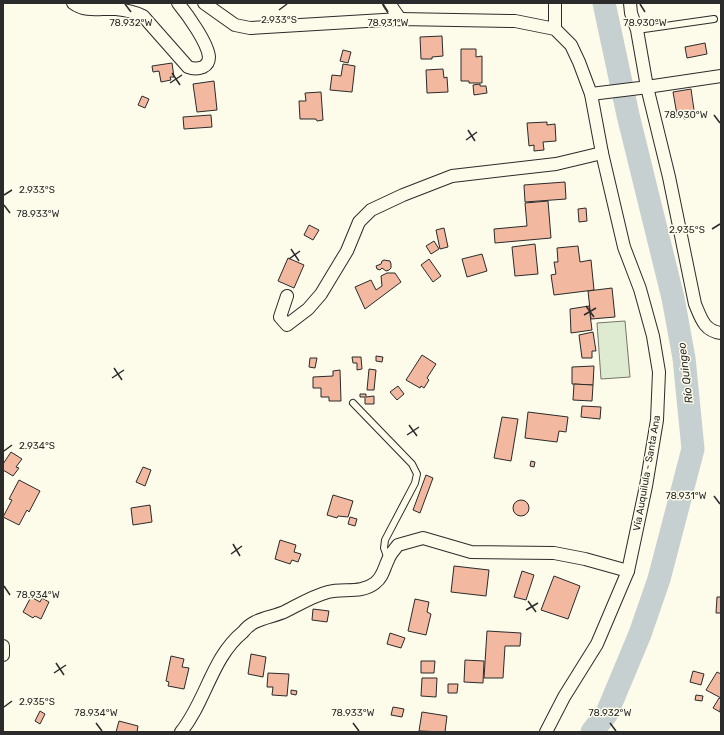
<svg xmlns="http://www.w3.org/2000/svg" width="724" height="735" font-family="Rubik,sans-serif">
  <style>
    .green { fill: #deebd1; stroke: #74746e }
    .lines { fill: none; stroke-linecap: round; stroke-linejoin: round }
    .river { stroke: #c7d0d0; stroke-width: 23 }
    .building { fill: #f2b8a0; stroke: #2b2b2b }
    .lane-casing { stroke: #2b2b2b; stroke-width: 8 }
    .street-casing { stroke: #2b2b2b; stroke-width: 14 }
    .lane { stroke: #fdfbea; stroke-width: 6 }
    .street { stroke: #fdfbea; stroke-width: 12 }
    .ticks { fill: none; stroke: #2b2b2b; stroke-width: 1.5 }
    .labels { text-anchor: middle; stroke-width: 3; stroke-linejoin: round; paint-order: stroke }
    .street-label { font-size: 10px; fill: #2b2b2b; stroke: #fdfbea }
    .water-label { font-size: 11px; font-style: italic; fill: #2b2b2b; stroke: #fdfbea }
    .ticks-label { font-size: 10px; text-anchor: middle; fill: #2b2b2b; stroke: #fdfbea; stroke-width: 3; stroke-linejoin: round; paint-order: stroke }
  </style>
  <rect width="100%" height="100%" fill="#fdfbea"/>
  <polygon class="green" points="625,321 630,377 601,379 597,323"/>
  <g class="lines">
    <polyline class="river" points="592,732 607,713 640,634 659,579 693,449 684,358 673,298 628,115 604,3"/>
  </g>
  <g class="building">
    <polygon points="442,36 443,56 432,57 432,59 421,59 420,37"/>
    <polygon points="705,43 707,54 687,58 685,47"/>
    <polygon points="461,49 476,49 476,57 482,56 482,83 469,83 469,81 461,81"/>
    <polygon points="343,50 351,52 348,63 340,61"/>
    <polygon points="172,63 174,77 170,77 171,80 161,82 159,71 153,72 152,66"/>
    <polygon points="343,64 355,66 352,92 330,90 332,75 341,76"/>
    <polygon points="443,69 444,78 447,77 448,92 427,93 426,70"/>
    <polygon points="214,81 217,110 197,112 193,84"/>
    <polygon points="480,84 480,86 486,86 487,93 474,95 473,85"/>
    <polygon points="691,89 695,117 684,119 683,114 677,115 673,92"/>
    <polygon points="321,92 323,120 317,121 316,119 300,119 299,101 306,101 305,93"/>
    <polygon points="142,96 149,99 145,108 138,105"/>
    <polygon points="211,115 212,127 184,129 183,117"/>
    <polygon points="547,122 547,125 555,124 556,141 543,142 544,150 534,151 534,145 529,146 527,123"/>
    <polygon points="565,182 566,199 525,202 524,185"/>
    <polygon points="548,201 551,238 495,243 494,229 527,226 525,203"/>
    <polygon points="586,208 587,221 579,222 578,209"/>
    <polygon points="309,225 319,230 313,240 304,235"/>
    <polygon points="444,228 448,247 440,249 436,230"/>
    <polygon points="434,241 439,249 431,254 426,246"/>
    <polygon points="535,244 538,274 515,276 512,247"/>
    <polygon points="578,246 580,262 591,260 594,290 554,295 551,275 556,274 554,262 558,262 557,248"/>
    <polygon points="482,254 487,271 467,277 462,259"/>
    <polygon points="288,258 304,265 294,288 278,281"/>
    <polygon points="429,259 441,276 433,282 421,265"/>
    <polygon points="384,260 390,261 391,264 391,268 389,270 386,271 382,268 380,270 377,269 376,266 381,264 382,261"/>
    <polygon points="387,273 395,273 401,282 365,309 355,287 371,280 376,290 382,286 381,276"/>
    <polygon points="612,288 615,317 591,319 588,291"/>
    <polygon points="589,306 592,330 571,333 570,309"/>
    <polygon points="593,332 596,351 592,351 592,358 582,358 579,335"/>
    <polygon points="422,355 436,364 427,378 429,380 424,388 421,386 420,388 406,380"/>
    <polygon points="376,356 383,357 382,362 376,361"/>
    <polygon points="352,357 361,357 362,369 357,370 357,363 353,363"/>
    <polygon points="310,358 317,358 315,368 309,367"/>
    <polygon points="594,366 593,385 572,384 572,367"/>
    <polygon points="369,369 376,370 374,390 367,390"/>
    <polygon points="340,370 341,401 329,401 329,397 321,397 321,388 313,388 313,377 333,376 333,371"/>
    <polygon points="574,384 593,385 592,401 573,400"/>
    <polygon points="398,386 404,394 397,400 390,392"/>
    <polygon points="360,394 366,394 366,397 374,396 374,404 365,404 365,397 360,397"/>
    <polygon points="582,406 601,407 600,419 581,417"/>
    <polygon points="528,412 568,417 566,432 559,431 557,442 525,438"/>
    <polygon points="502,417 518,419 511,461 494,458"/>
    <polygon points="11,452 22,459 16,467 19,468 13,476 3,470 3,464"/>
    <polygon points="531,461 535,462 534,467 530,466"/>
    <polygon points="143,467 151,470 145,486 136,482"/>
    <polygon points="426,475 433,478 420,513 413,510"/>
    <polygon points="19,480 40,491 29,512 27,510 19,525 3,517 12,500 9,499"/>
    <polygon points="333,495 353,501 348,517 338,516 337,518 327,515"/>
    <circle cx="521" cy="508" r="8"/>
    <polygon points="150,505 152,522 133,525 131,508"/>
    <polygon points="350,517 357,519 355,526 348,524"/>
    <polygon points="280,540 296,545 294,552 301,554 298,562 292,560 290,564 275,559"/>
    <polygon points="454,566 489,570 486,596 451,592"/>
    <polygon points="522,571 534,575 526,600 514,597"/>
    <polygon points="554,576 580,586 568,619 541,610"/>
    <polygon points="31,597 40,602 42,598 49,602 41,619 35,616 33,618 23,612"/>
    <polygon points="717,597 721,597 721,613 716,613"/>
    <polygon points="415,599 429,602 427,612 431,614 426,635 408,631"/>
    <polygon points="313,609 329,611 327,622 312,620"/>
    <polygon points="487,631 521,633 520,646 505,646 503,678 484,678"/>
    <polygon points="390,633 405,638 401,648 387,644"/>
    <polygon points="251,654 266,657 263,677 248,674"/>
    <polygon points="171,656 184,659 182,667 189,668 184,689 168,686 169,682 166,681"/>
    <polygon points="465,660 484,661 483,683 464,682"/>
    <polygon points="421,661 435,661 434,673 421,673"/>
    <polygon points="693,671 704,674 701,685 690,682"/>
    <polygon points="717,672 721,674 721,698 706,690"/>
    <polygon points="268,673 289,674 287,696 272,695 273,687 267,687"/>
    <polygon points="422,678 437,678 436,697 421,696"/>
    <polygon points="448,684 458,684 457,693 448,693"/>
    <polygon points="291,690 297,691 296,695 291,694"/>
    <polygon points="696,695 703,696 702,701 695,700"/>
    <polygon points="719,698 721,699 720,712 713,708"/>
    <polygon points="393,707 404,709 402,717 391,715"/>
    <polygon points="40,711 45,714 40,724 35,721"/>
    <polygon points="422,712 447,716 445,732 419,731"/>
    <polygon points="119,721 138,726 137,732 116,732"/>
  </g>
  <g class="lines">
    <defs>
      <g id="lane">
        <polyline points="637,30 714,19"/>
        <polyline points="353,403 412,464 417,474 415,483 385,540 384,548 388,559"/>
      </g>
      <g id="street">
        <path d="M73,3C87,13 100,8 116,9C125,10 135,12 143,16L188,67C193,69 198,69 203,67C207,65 209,61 209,57C208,43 187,14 178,3"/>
        <polyline points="204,3 235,25 250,28 400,19 515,21 555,29 571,45 579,62 591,94 602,153 624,247 640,289 653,336 659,372 657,420 646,486 628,571 597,644 564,697 546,732"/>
        <polyline points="389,3 400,19"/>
        <polyline points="555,3 555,29"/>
        <path d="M630,3L631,13L637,30L647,87L669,177L695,304C701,318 704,331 721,333"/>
        <polyline points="591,94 640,88 721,76"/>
        <polyline points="287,296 280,317 287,325 308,309 321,294 347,251 359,222 371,210 403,195 452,176 556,164 602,153"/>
        <polyline points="3,646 3,655"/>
        <path d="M181,732C206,701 212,657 243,632C246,628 251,624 255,622C265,617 276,616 286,611C300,604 313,596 328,592C344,588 361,594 375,583C383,577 384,568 388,560C390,554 395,549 398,545L423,538L471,552L554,553L585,559L628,571"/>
      </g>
    </defs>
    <use href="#lane" class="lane-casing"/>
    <use href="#street" class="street-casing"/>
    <use href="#lane" class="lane"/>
    <use href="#street" class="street"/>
  </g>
  <path class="ticks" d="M125,4L131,12M383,4L388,12M640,4L645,12M279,10L287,4M172,73L180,85M170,83L182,75M714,115L720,123M468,130L475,141M466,140L477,132M4,195L12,190M4,205L10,213M712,229L720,224M291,249L299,261M289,259L300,251M586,306L594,317M584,315L596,308M114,368L122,380M112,378L124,370M409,425L417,436M407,435L419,427M4,451L12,445M714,496L720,504M233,544L240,556M231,554L242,546M4,586L10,595M528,601L536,612M526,610L538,603M56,663L64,675M54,673L66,665M4,707L12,701M96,723L102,731M353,723L359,731M610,723L616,731"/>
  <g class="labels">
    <g class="street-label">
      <text transform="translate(646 473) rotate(-80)" y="4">Vía Auquilula - Santa Ana</text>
    </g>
    <g class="water-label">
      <text transform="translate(685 373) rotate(-97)" y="4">Río Quingeo</text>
    </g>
  </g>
  <g class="ticks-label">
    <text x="279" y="23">2.933°S</text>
    <text x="131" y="26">78.932°W</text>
    <text x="388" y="26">78.931°W</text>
    <text x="645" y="26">78.930°W</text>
    <text x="686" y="118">78.930°W</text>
    <text x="37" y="193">2.933°S</text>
    <text x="38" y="217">78.933°W</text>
    <text x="687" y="233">2.935°S</text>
    <text x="37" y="449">2.934°S</text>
    <text x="686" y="499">78.931°W</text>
    <text x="38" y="598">78.934°W</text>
    <text x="37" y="705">2.935°S</text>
    <text x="96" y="716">78.934°W</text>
    <text x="353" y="716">78.933°W</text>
    <text x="610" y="716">78.932°W</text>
  </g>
  <rect width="724" height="735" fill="none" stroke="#2b2b2b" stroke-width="8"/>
</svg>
